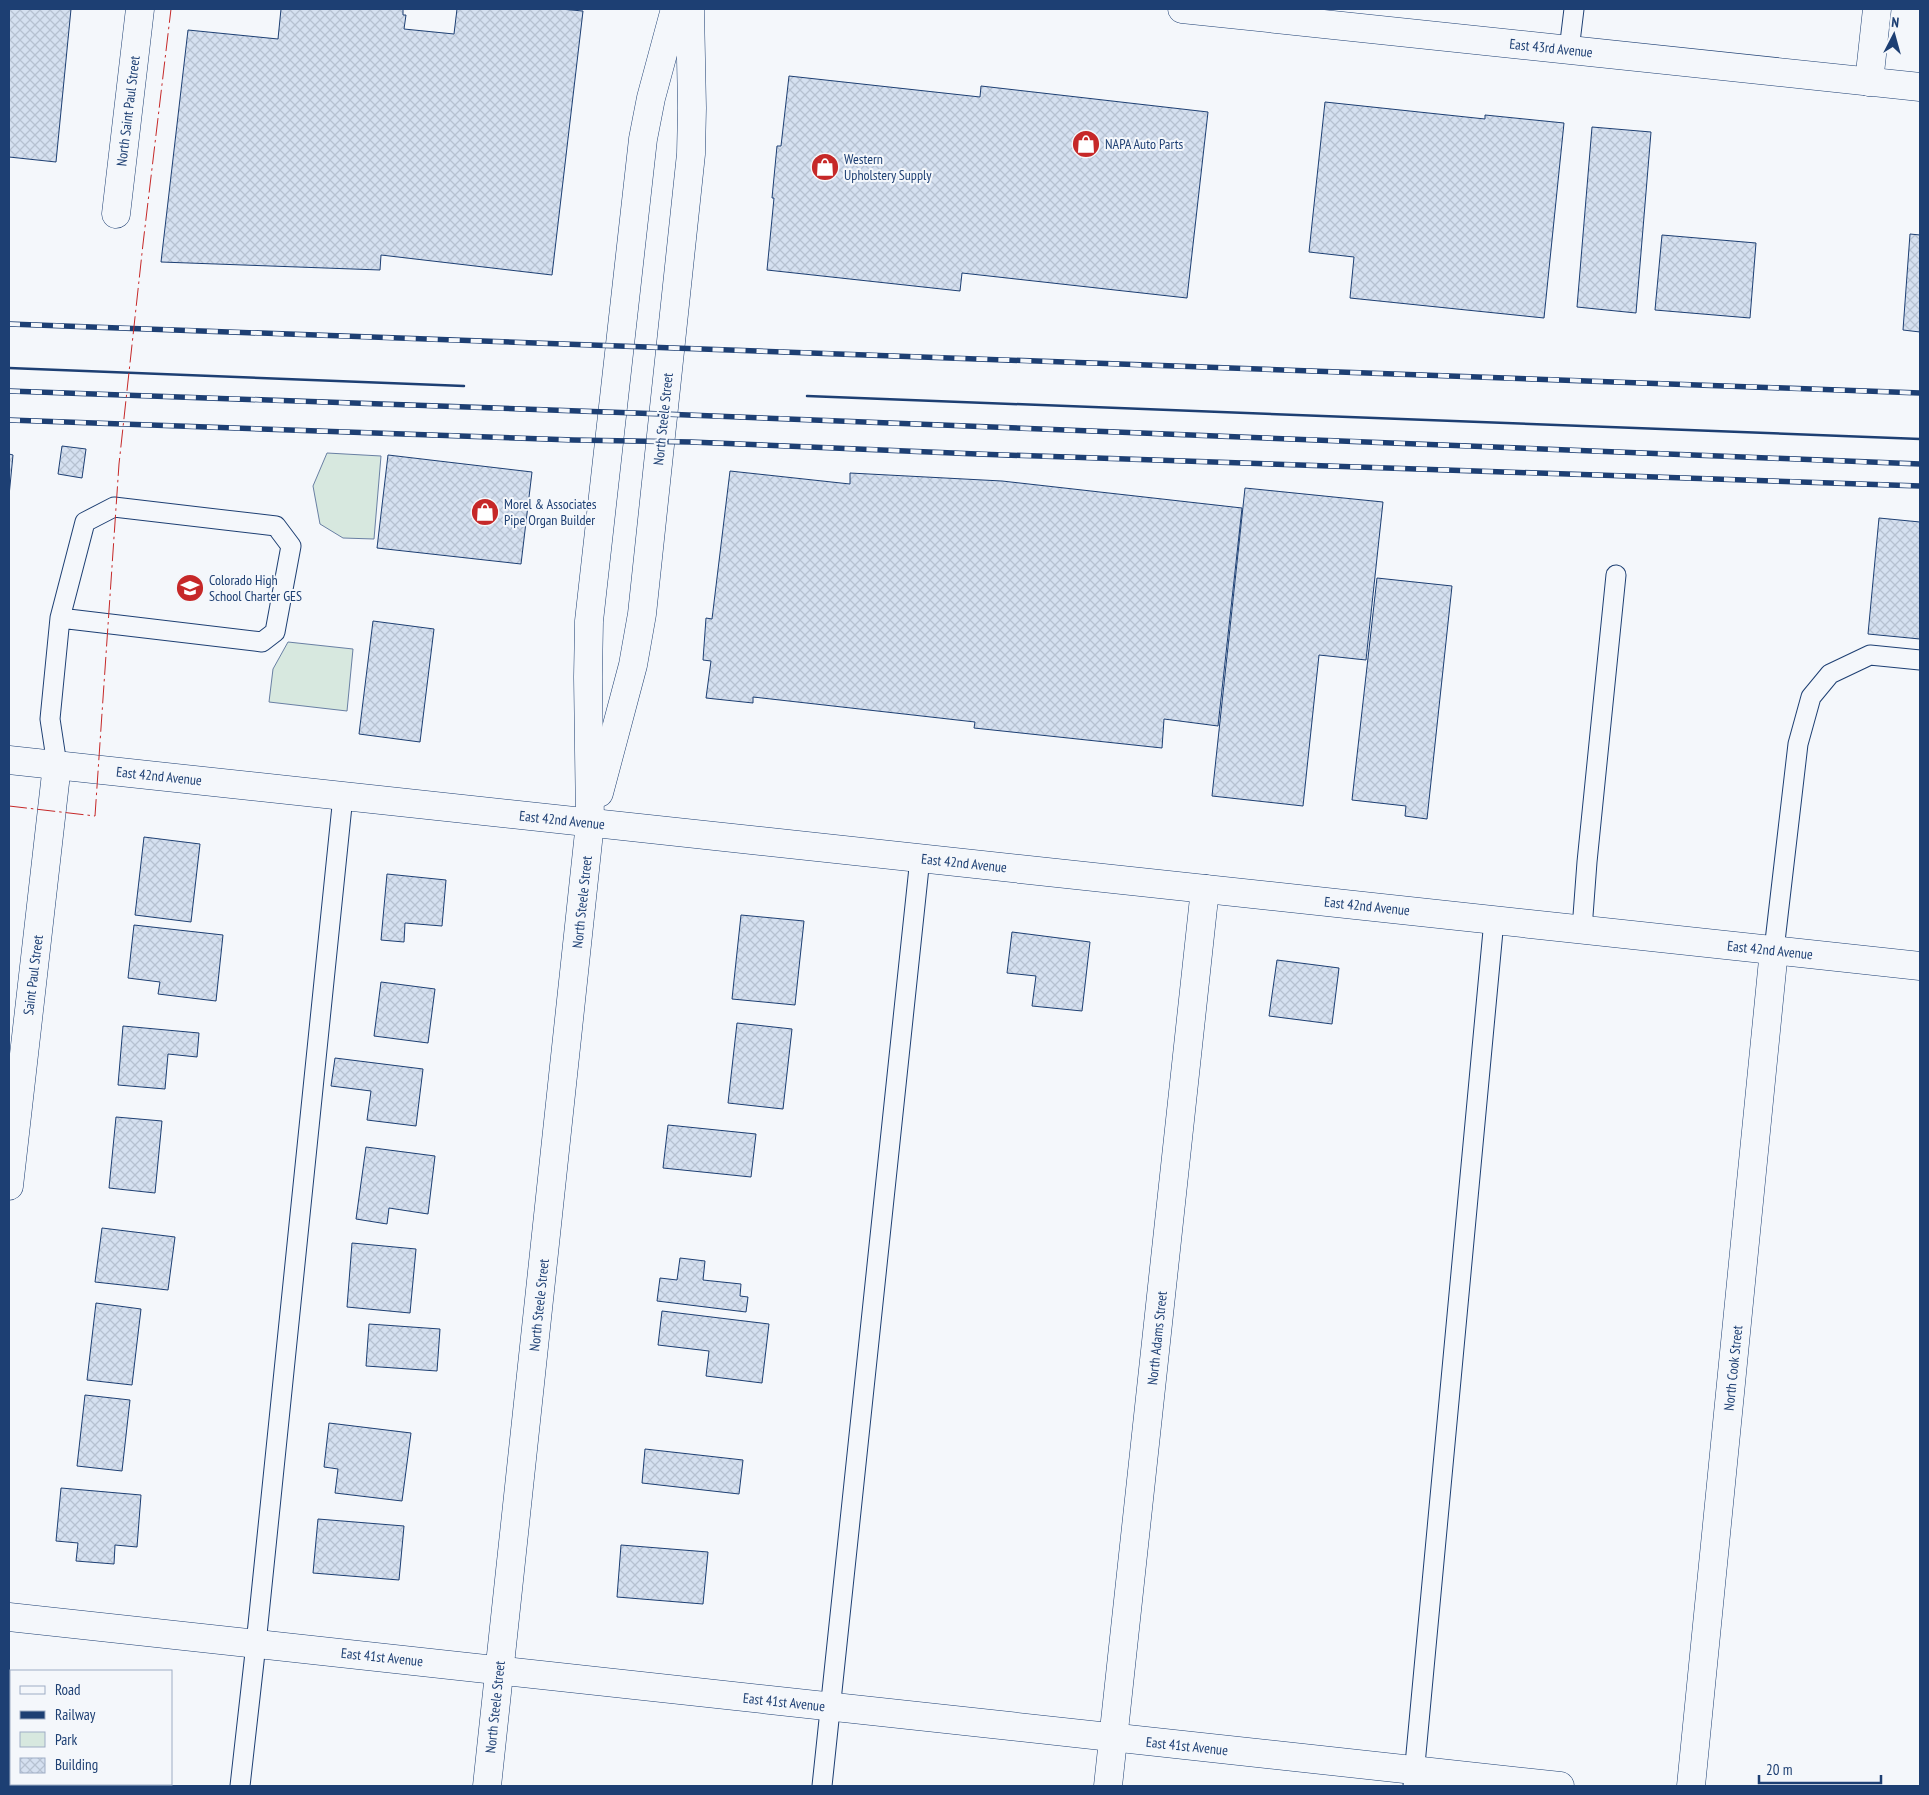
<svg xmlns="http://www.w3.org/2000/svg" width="1929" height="1795" font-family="'PT Sans Narrow',sans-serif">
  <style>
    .park { fill: #d7e8df; stroke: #687fa3 }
    .building { fill: url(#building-cross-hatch); stroke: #1d3f73 }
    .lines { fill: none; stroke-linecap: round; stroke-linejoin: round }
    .lane-casing { stroke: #1d3f73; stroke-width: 21 }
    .street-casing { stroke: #1d3f73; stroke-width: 29 }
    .secondary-casing { stroke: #1d3f73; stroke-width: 29 }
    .lane { stroke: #f4f7fb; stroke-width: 19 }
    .street { stroke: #f4f7fb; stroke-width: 28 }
    .secondary { stroke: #f4f7fb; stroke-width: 28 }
    .rail-casing { stroke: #1d3f73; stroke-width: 5.5 }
    .rail { stroke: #f4f7fb; stroke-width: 4; stroke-dasharray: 11; stroke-linecap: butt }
    .wall { stroke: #1d3f73; stroke-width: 2.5 }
    .power { stroke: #c62828; stroke-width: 1; stroke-dasharray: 18 4 2.5 4; stroke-linecap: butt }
    .labels { text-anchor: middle; stroke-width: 4; stroke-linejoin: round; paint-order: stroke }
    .street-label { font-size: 14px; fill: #1d3f73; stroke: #f4f7fb }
    .poi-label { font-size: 14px; fill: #1d3f73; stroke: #f4f7fb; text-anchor: start }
  </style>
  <defs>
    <pattern id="building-cross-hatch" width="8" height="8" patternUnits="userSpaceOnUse" patternTransform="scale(1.25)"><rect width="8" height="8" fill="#d5e0f0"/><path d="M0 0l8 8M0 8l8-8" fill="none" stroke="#b6c1d1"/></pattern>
  </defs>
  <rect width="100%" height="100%" fill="#f4f7fb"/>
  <g class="park">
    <polygon points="327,453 381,456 374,539 343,538 320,524 313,486"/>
    <polygon points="288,642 353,649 347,711 269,702 273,669"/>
  </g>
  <g class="building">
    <polygon points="9,9 71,9 56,162 9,157"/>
    <polygon points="281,9 403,9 403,15 406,15 404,29 454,34 457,9 560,9 583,11 552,275 381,255 380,270 161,262 188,30 278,39"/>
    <polygon points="789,76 980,97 981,86 1208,112 1187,298 962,273 960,291 767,270 774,198 772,198 777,146 781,146"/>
    <polygon points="1325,102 1485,119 1485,115 1564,123 1544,318 1350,298 1354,257 1309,252"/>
    <polygon points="1592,127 1651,132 1636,313 1577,307"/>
    <polygon points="1910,234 1920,235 1920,332 1903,330"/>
    <polygon points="1662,235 1756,243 1750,318 1655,310"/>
    <polygon points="62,446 86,449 82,478 58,474"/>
    <polygon points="9,454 13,455 9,496"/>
    <polygon points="388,455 532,472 521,564 377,548"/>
    <polygon points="730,471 850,484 850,473 1002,481 1242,508 1218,726 1164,719 1162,748 974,728 975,722 753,697 753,703 706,698 711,661 703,660 706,618 712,619"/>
    <polygon points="1245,488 1383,502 1366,660 1319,655 1303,806 1212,796"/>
    <polygon points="1879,518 1920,522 1920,639 1868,634"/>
    <polygon points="1377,578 1452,586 1427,819 1405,816 1406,806 1352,800"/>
    <polygon points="373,621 434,629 420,742 359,734"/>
    <polygon points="144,837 200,844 191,922 135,915"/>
    <polygon points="387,874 446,880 442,926 405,923 404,942 381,940"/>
    <polygon points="741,915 804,921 795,1005 732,999"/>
    <polygon points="134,925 223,935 216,1001 158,994 160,982 128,978"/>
    <polygon points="1012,932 1090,942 1082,1011 1032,1006 1036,976 1007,973"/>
    <polygon points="1277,960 1339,968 1332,1024 1269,1016"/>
    <polygon points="381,982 435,989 428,1043 374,1036"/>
    <polygon points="737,1023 792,1029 783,1109 728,1103"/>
    <polygon points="123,1026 199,1033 197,1057 168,1054 165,1089 118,1085"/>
    <polygon points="335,1058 423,1069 416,1126 367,1120 371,1091 331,1086"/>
    <polygon points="116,1117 162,1121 155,1193 109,1188"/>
    <polygon points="668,1125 756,1134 751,1177 663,1168"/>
    <polygon points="366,1147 435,1156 428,1214 389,1208 387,1224 356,1219"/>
    <polygon points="102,1228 175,1237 168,1290 95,1282"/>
    <polygon points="352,1243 416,1249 410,1313 347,1307"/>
    <polygon points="680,1258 705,1261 703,1280 741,1284 740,1296 748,1297 746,1312 657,1301 660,1278 677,1280"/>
    <polygon points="96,1303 141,1309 132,1385 87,1380"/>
    <polygon points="662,1311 769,1324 762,1383 706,1376 709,1351 658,1345"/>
    <polygon points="369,1324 440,1329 437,1371 366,1366"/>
    <polygon points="85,1395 130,1400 122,1471 77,1466"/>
    <polygon points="329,1423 411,1433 402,1501 335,1493 338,1469 324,1467"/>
    <polygon points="645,1449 743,1460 739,1494 642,1483"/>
    <polygon points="61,1488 141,1495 137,1547 115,1545 114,1564 76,1561 78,1543 56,1541"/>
    <polygon points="318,1519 404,1526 399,1580 313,1573"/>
    <polygon points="621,1545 708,1552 703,1604 617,1597"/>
  </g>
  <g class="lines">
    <defs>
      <g id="lane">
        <polyline points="1569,50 1574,9"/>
        <polyline points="57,765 50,719 60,618 85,522 114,507 276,526 291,546 275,632 262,642 60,618"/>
        <polyline points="1582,929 1587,862 1616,575"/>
        <polyline points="1774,950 1798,744 1811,697 1830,674 1870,655 1920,660"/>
        <polyline points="240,1786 256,1644 343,796"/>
        <polyline points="822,1786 920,858"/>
        <polyline points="1413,1786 1494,920"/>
      </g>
      <g id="street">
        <polyline points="1182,9 1920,87"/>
        <polyline points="1869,82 1877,9"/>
        <polyline points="116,214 140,9"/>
        <polyline points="9,760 1920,966"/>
        <polyline points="9,1186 57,765"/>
        <polyline points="9,1617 1560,1786"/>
        <polyline points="1108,1786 1205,889"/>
        <polyline points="1691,1786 1774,950"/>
      </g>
      <g id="secondary">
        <polyline points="599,793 633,665 642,614 691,154 692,108 690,9"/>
        <polyline points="487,1786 590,823 588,677 589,621 643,139 651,98 675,9"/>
      </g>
    </defs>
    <use href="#lane" class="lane-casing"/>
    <use href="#street" class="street-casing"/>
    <use href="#secondary" class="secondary-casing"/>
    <use href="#lane" class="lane"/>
    <use href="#street" class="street"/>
    <use href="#secondary" class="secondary"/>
    <defs>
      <g id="rail">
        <polyline points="9,324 1920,393"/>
        <polyline points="9,391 663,414 1920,464"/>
        <polyline points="9,420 573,440 691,442 977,454 1920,486"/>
      </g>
    </defs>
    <use href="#rail" class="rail-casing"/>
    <use href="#rail" class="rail"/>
    <g class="wall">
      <polyline points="9,368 464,386"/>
      <polyline points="807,396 1920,439"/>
    </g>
    <polyline class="power" points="9,806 95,816 119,464 143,244 171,9"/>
  </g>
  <defs>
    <symbol id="shop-disc" viewBox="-11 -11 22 22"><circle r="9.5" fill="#c62828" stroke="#f4f7fb"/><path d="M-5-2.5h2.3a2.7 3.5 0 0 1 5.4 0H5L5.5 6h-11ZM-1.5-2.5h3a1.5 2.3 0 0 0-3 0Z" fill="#fff"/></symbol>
    <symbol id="school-disc" viewBox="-11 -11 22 22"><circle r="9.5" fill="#c62828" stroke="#f4f7fb"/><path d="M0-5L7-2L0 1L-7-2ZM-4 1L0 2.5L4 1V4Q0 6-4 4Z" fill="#fff"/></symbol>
  </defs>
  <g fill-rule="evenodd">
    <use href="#shop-disc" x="1070" y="128" width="32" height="32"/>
    <use href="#shop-disc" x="809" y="151" width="32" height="32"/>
    <use href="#shop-disc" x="469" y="496" width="32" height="32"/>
    <use href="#school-disc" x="174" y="572" width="32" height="32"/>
  </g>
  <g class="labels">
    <g class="street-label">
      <text transform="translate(1551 48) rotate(6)" y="5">East 43rd Avenue</text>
      <text transform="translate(128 111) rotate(-83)" y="5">North Saint Paul Street</text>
      <text transform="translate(663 419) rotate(-84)" y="5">North Steele Street</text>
      <text transform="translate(159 776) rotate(6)" y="5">East 42nd Avenue</text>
      <text transform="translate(562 820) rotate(6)" y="5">East 42nd Avenue</text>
      <text transform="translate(964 863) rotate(6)" y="5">East 42nd Avenue</text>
      <text transform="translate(582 902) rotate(-84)" y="5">North Steele Street</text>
      <text transform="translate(1367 906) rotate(6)" y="5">East 42nd Avenue</text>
      <text transform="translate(1770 950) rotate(6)" y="5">East 42nd Avenue</text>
      <text transform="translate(33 975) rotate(-83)" y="5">Saint Paul Street</text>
      <text transform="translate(539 1305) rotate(-84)" y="5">North Steele Street</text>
      <text transform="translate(1157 1338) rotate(-84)" y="5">North Adams Street</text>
      <text transform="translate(1733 1368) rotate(-84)" y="5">North Cook Street</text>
      <text transform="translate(382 1657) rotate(6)" y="5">East 41st Avenue</text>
      <text transform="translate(784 1702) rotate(6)" y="5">East 41st Avenue</text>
      <text transform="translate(495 1707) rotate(-84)" y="5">North Steele Street</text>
      <text transform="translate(1187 1746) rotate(6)" y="5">East 41st Avenue</text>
    </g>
    <g class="poi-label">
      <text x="1105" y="149">NAPA Auto Parts</text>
      <text x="844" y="164">Western<tspan x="844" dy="16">Upholstery Supply</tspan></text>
      <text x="504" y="509">Morel &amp; Associates<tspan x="504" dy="16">Pipe Organ Builder</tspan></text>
      <text x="209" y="585">Colorado High<tspan x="209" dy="16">School Charter GES</tspan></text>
    </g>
  </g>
  <rect width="1929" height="1795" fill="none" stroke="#1d3f73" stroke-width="20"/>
  <rect x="10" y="1670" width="162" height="115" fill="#f4f7fb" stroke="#9eadc5"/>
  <rect x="20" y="1686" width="25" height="8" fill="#f4f7fb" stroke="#9eadc5"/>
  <text x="55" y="1695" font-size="15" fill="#1d3f73">Road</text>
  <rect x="20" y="1711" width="25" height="8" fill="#1d3f73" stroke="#9eadc5"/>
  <text x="55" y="1720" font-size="15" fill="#1d3f73">Railway</text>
  <rect x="20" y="1732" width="25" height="15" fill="#d7e8df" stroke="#9eadc5"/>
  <text x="55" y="1745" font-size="15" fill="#1d3f73">Park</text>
  <rect x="20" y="1758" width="25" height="15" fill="url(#building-cross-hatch)" stroke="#9eadc5"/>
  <text x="55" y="1770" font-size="15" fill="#1d3f73">Building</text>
  <g transform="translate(1894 35) rotate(6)" stroke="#f4f7fb" stroke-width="4" paint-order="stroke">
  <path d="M0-4L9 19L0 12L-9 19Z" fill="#1d3f73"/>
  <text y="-8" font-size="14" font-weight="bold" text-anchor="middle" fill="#1d3f73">N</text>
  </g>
  <path d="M1759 1775v8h122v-8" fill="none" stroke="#1d3f73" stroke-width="2.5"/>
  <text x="1766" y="1775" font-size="15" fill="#1d3f73" stroke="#f4f7fb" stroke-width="4" paint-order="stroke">20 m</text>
</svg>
